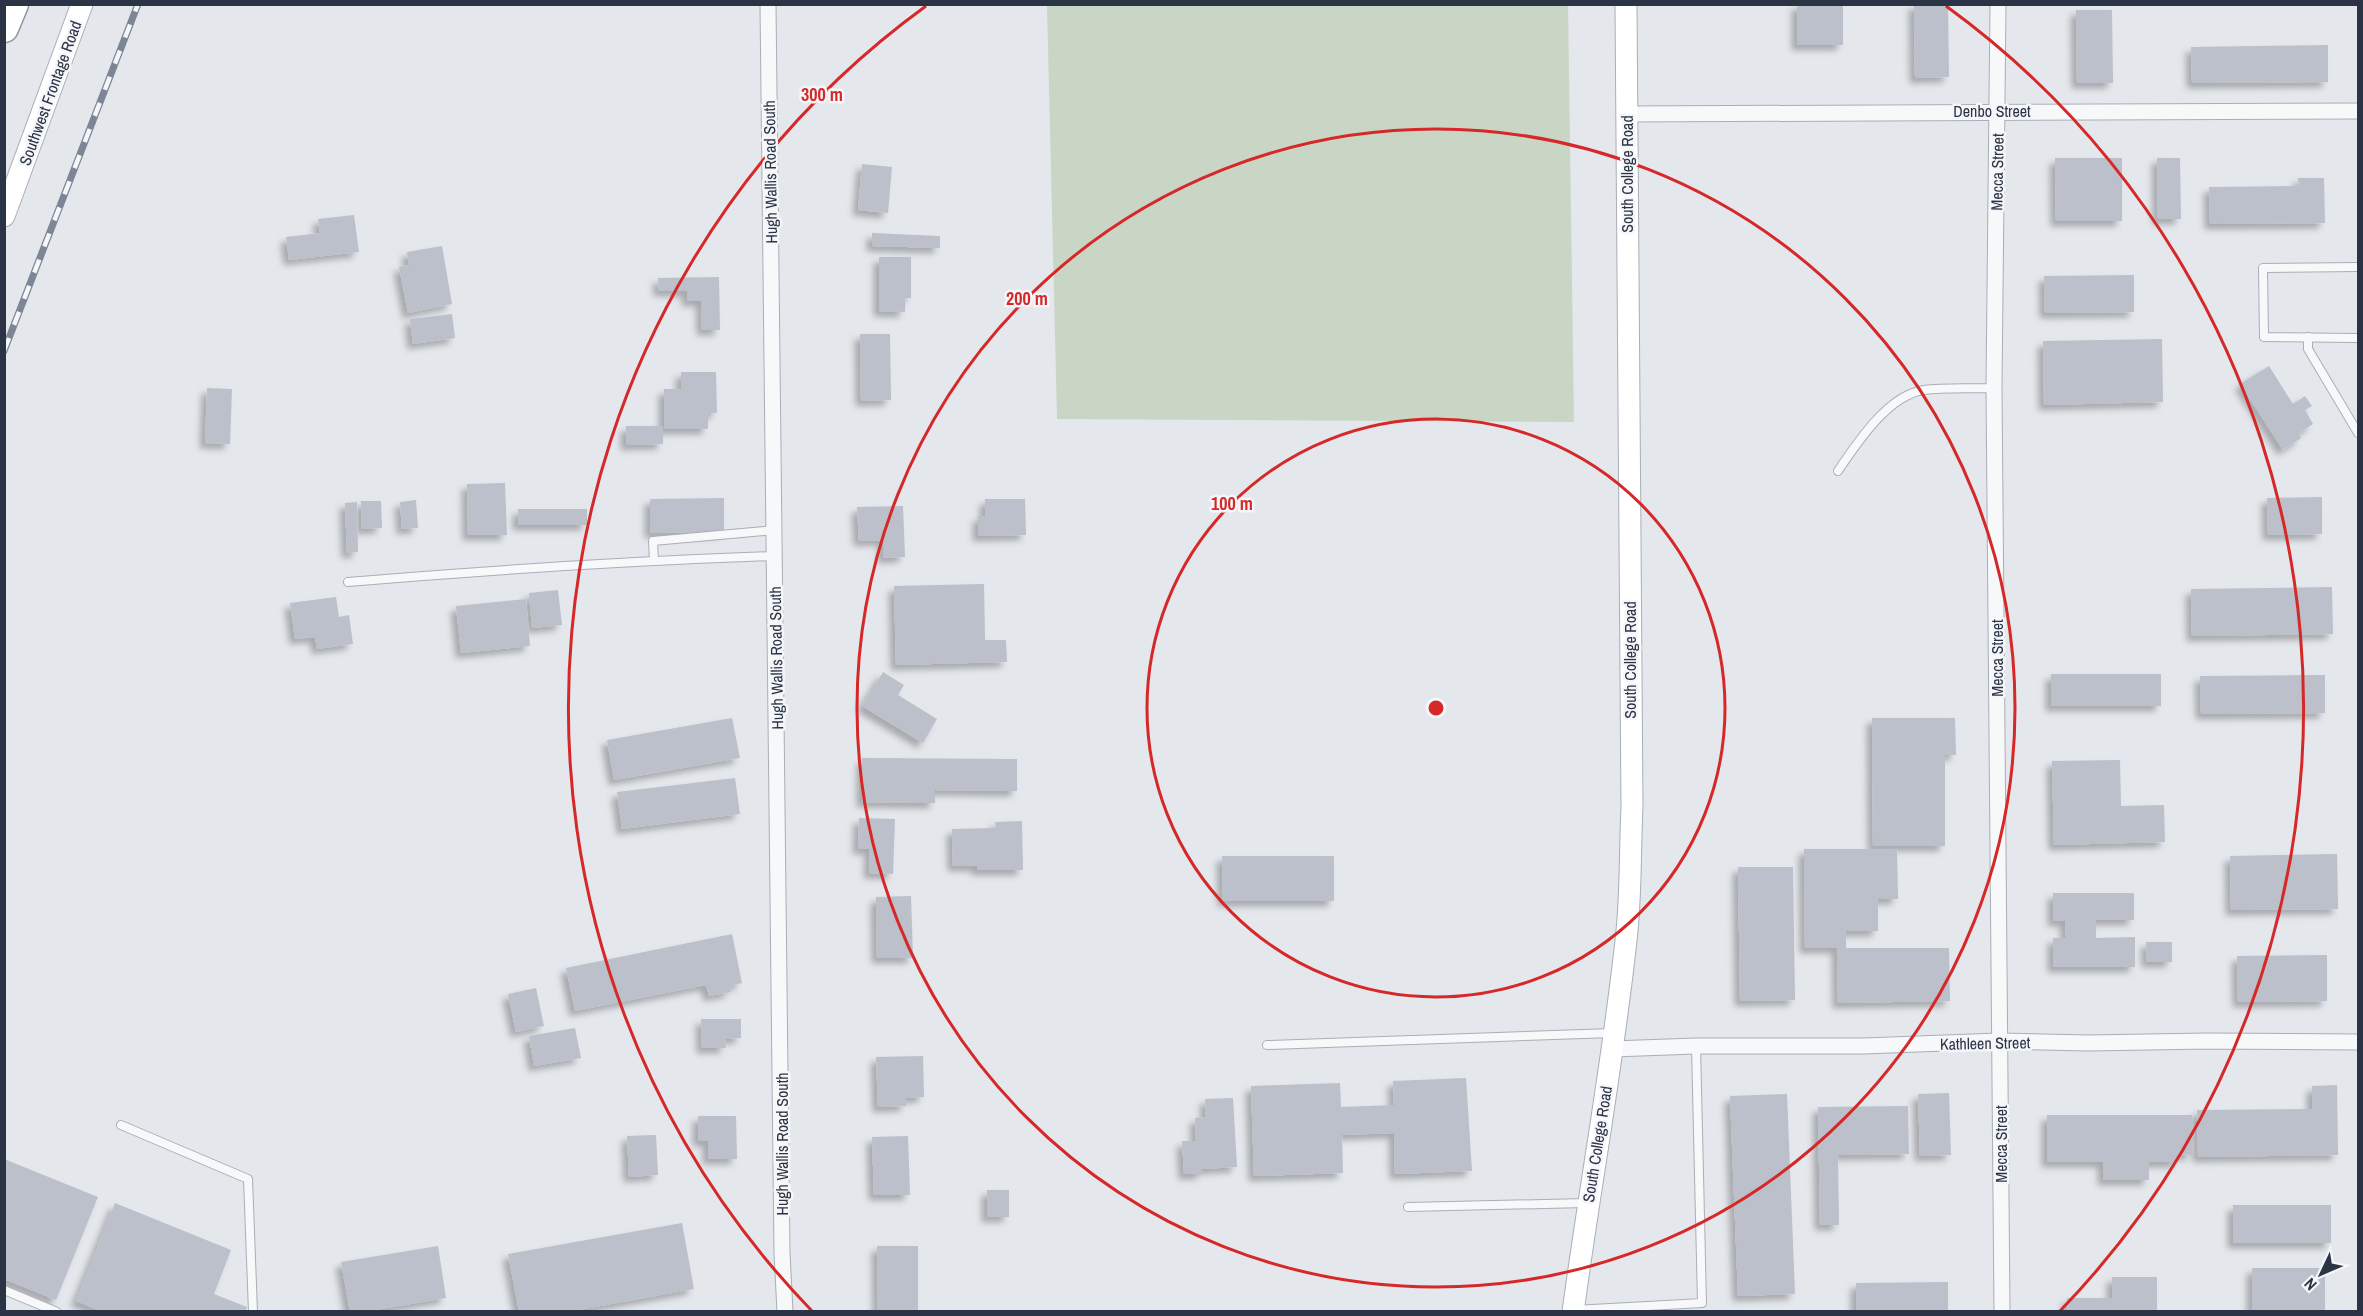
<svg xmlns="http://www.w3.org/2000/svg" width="2363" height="1316" font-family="'Archivo Narrow',sans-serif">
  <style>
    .green { fill: #c9d6c5 }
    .building { fill: #bbc0ca; filter: url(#shadow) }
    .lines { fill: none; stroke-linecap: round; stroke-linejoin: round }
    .lane-casing { stroke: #a9aeb7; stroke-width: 10 }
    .street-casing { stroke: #a9aeb7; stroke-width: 17 }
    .secondary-casing { stroke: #a9aeb7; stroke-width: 23 }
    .highway-casing { stroke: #8b94a3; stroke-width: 31 }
    .lane { stroke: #f7f8fa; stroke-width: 8 }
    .street { stroke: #f7f8fa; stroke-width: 15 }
    .secondary { stroke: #fff; stroke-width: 21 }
    .highway { stroke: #fff; stroke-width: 28 }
    .rail-casing { stroke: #7d8696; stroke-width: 7 }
    .rail { stroke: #f4f6f9; stroke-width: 4.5; stroke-dasharray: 14; stroke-linecap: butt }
    .ring { fill: none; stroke: #d62828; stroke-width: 3 }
    .labels { text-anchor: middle; stroke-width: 5; stroke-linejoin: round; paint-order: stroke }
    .street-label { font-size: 16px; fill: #2b3445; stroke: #f4f6f9 }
    .centre { fill: #d62828; stroke: #f4f6f9; stroke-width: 3 }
    .ring-label { font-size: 18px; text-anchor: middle; font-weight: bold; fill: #d62828; stroke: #f4f6f9; stroke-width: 5; stroke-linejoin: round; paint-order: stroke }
  </style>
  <defs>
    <filter id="shadow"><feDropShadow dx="-5.5" dy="5.5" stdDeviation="3" flood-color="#0004"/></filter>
  </defs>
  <rect width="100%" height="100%" fill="#e4e7ec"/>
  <polygon class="green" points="1047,5 1568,5 1574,422 1057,419"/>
  <g class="building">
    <rect x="1797" y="4" width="46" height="41"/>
    <polygon points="1914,4 1948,4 1949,77 1915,78"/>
    <polygon points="2076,10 2112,10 2113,83 2077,83"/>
    <polygon points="2328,45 2328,82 2192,83 2191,47"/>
    <polygon points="2055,158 2122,158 2122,221 2056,221"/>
    <polygon points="2157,158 2180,158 2181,219 2158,219"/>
    <polygon points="862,164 892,167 888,213 858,210"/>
    <polygon points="2298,178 2324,178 2325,223 2210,224 2209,187 2299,186"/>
    <polygon points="354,215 359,252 289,260 286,237 320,233 318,219"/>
    <polygon points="872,233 940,236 940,248 872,246"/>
    <polygon points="442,246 452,304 408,313 399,267 409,265 407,252"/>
    <polygon points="879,257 911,257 911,298 905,298 905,312 879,311"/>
    <polygon points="2134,275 2134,312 2045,313 2044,276"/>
    <polygon points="719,277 720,330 702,330 701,301 687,301 687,291 659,291 658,278"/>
    <polygon points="452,314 455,338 413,344 410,319"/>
    <polygon points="860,334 890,334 891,400 861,401"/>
    <polygon points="2162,339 2163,402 2044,405 2043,341"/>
    <polygon points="2269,366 2293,404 2305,396 2312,406 2305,410 2313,424 2299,433 2301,438 2283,450 2240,384"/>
    <polygon points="681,372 716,372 717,413 708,413 708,429 664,429 664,389 681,389"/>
    <polygon points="207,388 232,389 230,444 205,443"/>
    <polygon points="626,426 663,426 663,444 626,445"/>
    <polygon points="505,483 507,535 468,535 467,484"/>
    <polygon points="2322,497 2322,534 2268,535 2267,498"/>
    <polygon points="724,498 724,532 650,533 650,499"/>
    <polygon points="985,499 1025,499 1026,535 978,536 978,516 985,516"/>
    <polygon points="416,500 418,528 402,529 400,502"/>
    <polygon points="361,501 381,501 382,528 362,529"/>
    <polygon points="357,502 358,552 347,553 345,503"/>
    <polygon points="903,506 905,557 883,558 883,540 859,541 857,507"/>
    <rect x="518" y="509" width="69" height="16"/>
    <polygon points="984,584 985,640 1006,640 1007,662 896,665 894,586"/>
    <polygon points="2332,587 2333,634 2192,636 2191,589"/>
    <polygon points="558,590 562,625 532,628 529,593"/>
    <polygon points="336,597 339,617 349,615 353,644 317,649 315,637 295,639 290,603"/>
    <polygon points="526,599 530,646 461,653 456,606"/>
    <polygon points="883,672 904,685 898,695 937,719 923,743 862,706"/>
    <rect x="2051" y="674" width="110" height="32"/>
    <polygon points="2325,675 2325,713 2201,714 2200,676"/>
    <polygon points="732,718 740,758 614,780 607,740"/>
    <polygon points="1872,718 1955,718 1956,755 1945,755 1945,846 1873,846"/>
    <polygon points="862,758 1017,759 1017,791 935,790 935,803 862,802"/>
    <polygon points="2120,760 2121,806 2164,805 2165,842 2054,845 2052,761"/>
    <polygon points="735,778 740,814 622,829 617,792"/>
    <polygon points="859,818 895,819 893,874 869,873 870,849 858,849"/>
    <polygon points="1022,821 1023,870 977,870 977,866 953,866 952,829 996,828 995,822"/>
    <polygon points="1804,849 1897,849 1898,899 1878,899 1878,931 1846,931 1846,948 1949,948 1950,1001 1838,1003 1837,948 1805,948"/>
    <polygon points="2337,854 2338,909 2231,910 2230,856"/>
    <polygon points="1222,856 1334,856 1334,901 1223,901"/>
    <polygon points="1738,867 1793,867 1795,1000 1740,1001"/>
    <polygon points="2053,893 2134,893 2134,920 2096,920 2096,938 2135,937 2135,967 2053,967 2053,938 2066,938 2065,921 2053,921"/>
    <polygon points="911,896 913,958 877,958 876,897"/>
    <polygon points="732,934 742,983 730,986 731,992 709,996 706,985 575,1011 566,968"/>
    <polygon points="2146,942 2172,942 2172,962 2147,962"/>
    <polygon points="2327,955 2327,1001 2238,1002 2237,956"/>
    <polygon points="536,988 544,1026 516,1032 508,994"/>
    <polygon points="701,1019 741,1019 741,1038 725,1039 726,1048 702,1048"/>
    <polygon points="575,1028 581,1058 534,1066 529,1036"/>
    <polygon points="923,1056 924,1097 906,1098 906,1106 878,1107 876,1057"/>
    <polygon points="1466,1078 1472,1171 1395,1174 1394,1133 1342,1135 1343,1173 1254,1176 1251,1086 1340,1083 1341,1107 1394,1105 1393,1081"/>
    <polygon points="2337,1085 2338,1155 2198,1157 2197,1110 2312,1109 2312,1086"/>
    <polygon points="1949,1093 1951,1155 1920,1156 1918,1094"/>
    <polygon points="1787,1094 1795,1294 1738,1296 1730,1096"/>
    <polygon points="1233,1098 1237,1167 1202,1169 1202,1174 1184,1174 1182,1141 1196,1141 1195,1118 1206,1117 1205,1099"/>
    <polygon points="1908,1106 1909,1154 1838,1155 1839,1225 1820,1225 1818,1107"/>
    <polygon points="2047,1115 2192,1115 2192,1155 2178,1154 2178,1162 2149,1162 2149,1180 2103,1180 2103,1162 2047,1162"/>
    <polygon points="698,1116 736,1116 737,1159 708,1159 708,1141 698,1141"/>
    <polygon points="656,1135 658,1175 629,1177 627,1136"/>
    <polygon points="908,1136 910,1195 874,1195 872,1137"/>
    <polygon points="4,1159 98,1197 56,1300 4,1279"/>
    <rect x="987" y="1190" width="22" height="27"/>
    <polygon points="115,1203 231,1250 214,1294 247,1307 245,1312 103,1312 76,1301"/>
    <rect x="2233" y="1205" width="98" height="38"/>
    <polygon points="682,1223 694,1289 567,1312 519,1312 508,1254"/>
    <polygon points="438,1246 446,1298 363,1312 350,1312 341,1262"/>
    <polygon points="877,1246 918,1246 918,1312 878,1312"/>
    <rect x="2252" y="1268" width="73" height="44"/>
    <polygon points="2112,1277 2157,1277 2157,1312 2068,1312 2067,1298 2112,1298"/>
    <polygon points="1948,1282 1948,1312 1856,1312 1856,1283"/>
  </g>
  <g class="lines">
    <defs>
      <g id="lane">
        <polyline points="2358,267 2263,268 2264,337 2358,338"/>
        <polyline points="2308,337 2308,349 2358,433"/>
        <path d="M1838,471C1857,443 1888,395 1924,390C1947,387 1971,389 1994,388"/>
        <polyline points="654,561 653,541 775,530"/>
        <path d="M348,582C490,570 632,561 774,556"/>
        <polyline points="1267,1045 1613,1033"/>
        <polyline points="121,1125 248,1179 253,1312"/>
        <polyline points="1408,1207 1586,1203"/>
        <polyline points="4,1290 57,1312"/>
        <polyline points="1574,1310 1702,1303 1696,1046"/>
      </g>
      <g id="street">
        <polyline points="768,4 782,1253 785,1312"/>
        <polyline points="1998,4 1994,388 2002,1312"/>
        <polyline points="1627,114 2358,111"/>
        <polyline points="1612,1049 1696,1046 1863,1046 2000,1041 2088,1043 2207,1041 2358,1042"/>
      </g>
      <g id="secondary">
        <polyline points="4,216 82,4"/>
        <path d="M1573,1312C1590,1185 1614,1058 1627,931C1631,890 1630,848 1632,807L1626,4"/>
      </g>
      <polyline id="highway" points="4,28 14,4"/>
    </defs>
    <use href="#lane" class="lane-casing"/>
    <use href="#street" class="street-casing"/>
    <use href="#secondary" class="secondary-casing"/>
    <use href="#highway" class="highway-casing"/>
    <use href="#lane" class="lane"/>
    <use href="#street" class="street"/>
    <use href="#secondary" class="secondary"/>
    <use href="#highway" class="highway"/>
    <defs>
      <polyline id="rail" points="4,351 138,4"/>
    </defs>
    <use href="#rail" class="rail-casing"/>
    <use href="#rail" class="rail"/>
  </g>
  <g class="ring">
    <circle cx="1436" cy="708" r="289"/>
    <circle cx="1436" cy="708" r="579"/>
    <path d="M812 1311A868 868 0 0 1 926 6M1946 6A868 868 0 0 1 2060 1311"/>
  </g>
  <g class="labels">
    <g class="street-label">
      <text transform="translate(50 93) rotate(-70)" y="6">Southwest Frontage Road</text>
      <text x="1992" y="117">Denbo Street</text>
      <text transform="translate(770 172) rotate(-91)" y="6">Hugh Wallis Road South</text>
      <text transform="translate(1997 172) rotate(-89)" y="6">Mecca Street</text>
      <text transform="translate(1627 174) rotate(-90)" y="6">South College Road</text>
      <text transform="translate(776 658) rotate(-91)" y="6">Hugh Wallis Road South</text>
      <text transform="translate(1997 658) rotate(-90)" y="6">Mecca Street</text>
      <text transform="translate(1630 660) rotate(-90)" y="6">South College Road</text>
      <text transform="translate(1985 1043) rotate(-1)" y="6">Kathleen Street</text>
      <text transform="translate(782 1144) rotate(-90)" y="6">Hugh Wallis Road South</text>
      <text transform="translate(1597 1144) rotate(-81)" y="6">South College Road</text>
      <text transform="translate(2001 1144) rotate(-90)" y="6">Mecca Street</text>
    </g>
  </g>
  <circle cx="1436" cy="708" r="9" class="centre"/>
  <g class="ring-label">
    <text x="822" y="101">300 m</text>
    <text x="1027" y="305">200 m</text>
    <text x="1232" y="510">100 m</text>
  </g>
  <rect width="2363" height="1316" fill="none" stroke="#2b3445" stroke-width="12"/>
  <g transform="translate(2321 1274) rotate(226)" stroke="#f4f6f9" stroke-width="4.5" paint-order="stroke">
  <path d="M0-4.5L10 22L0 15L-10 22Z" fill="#2b3445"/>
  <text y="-9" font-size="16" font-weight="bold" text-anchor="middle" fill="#2b3445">N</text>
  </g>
</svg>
